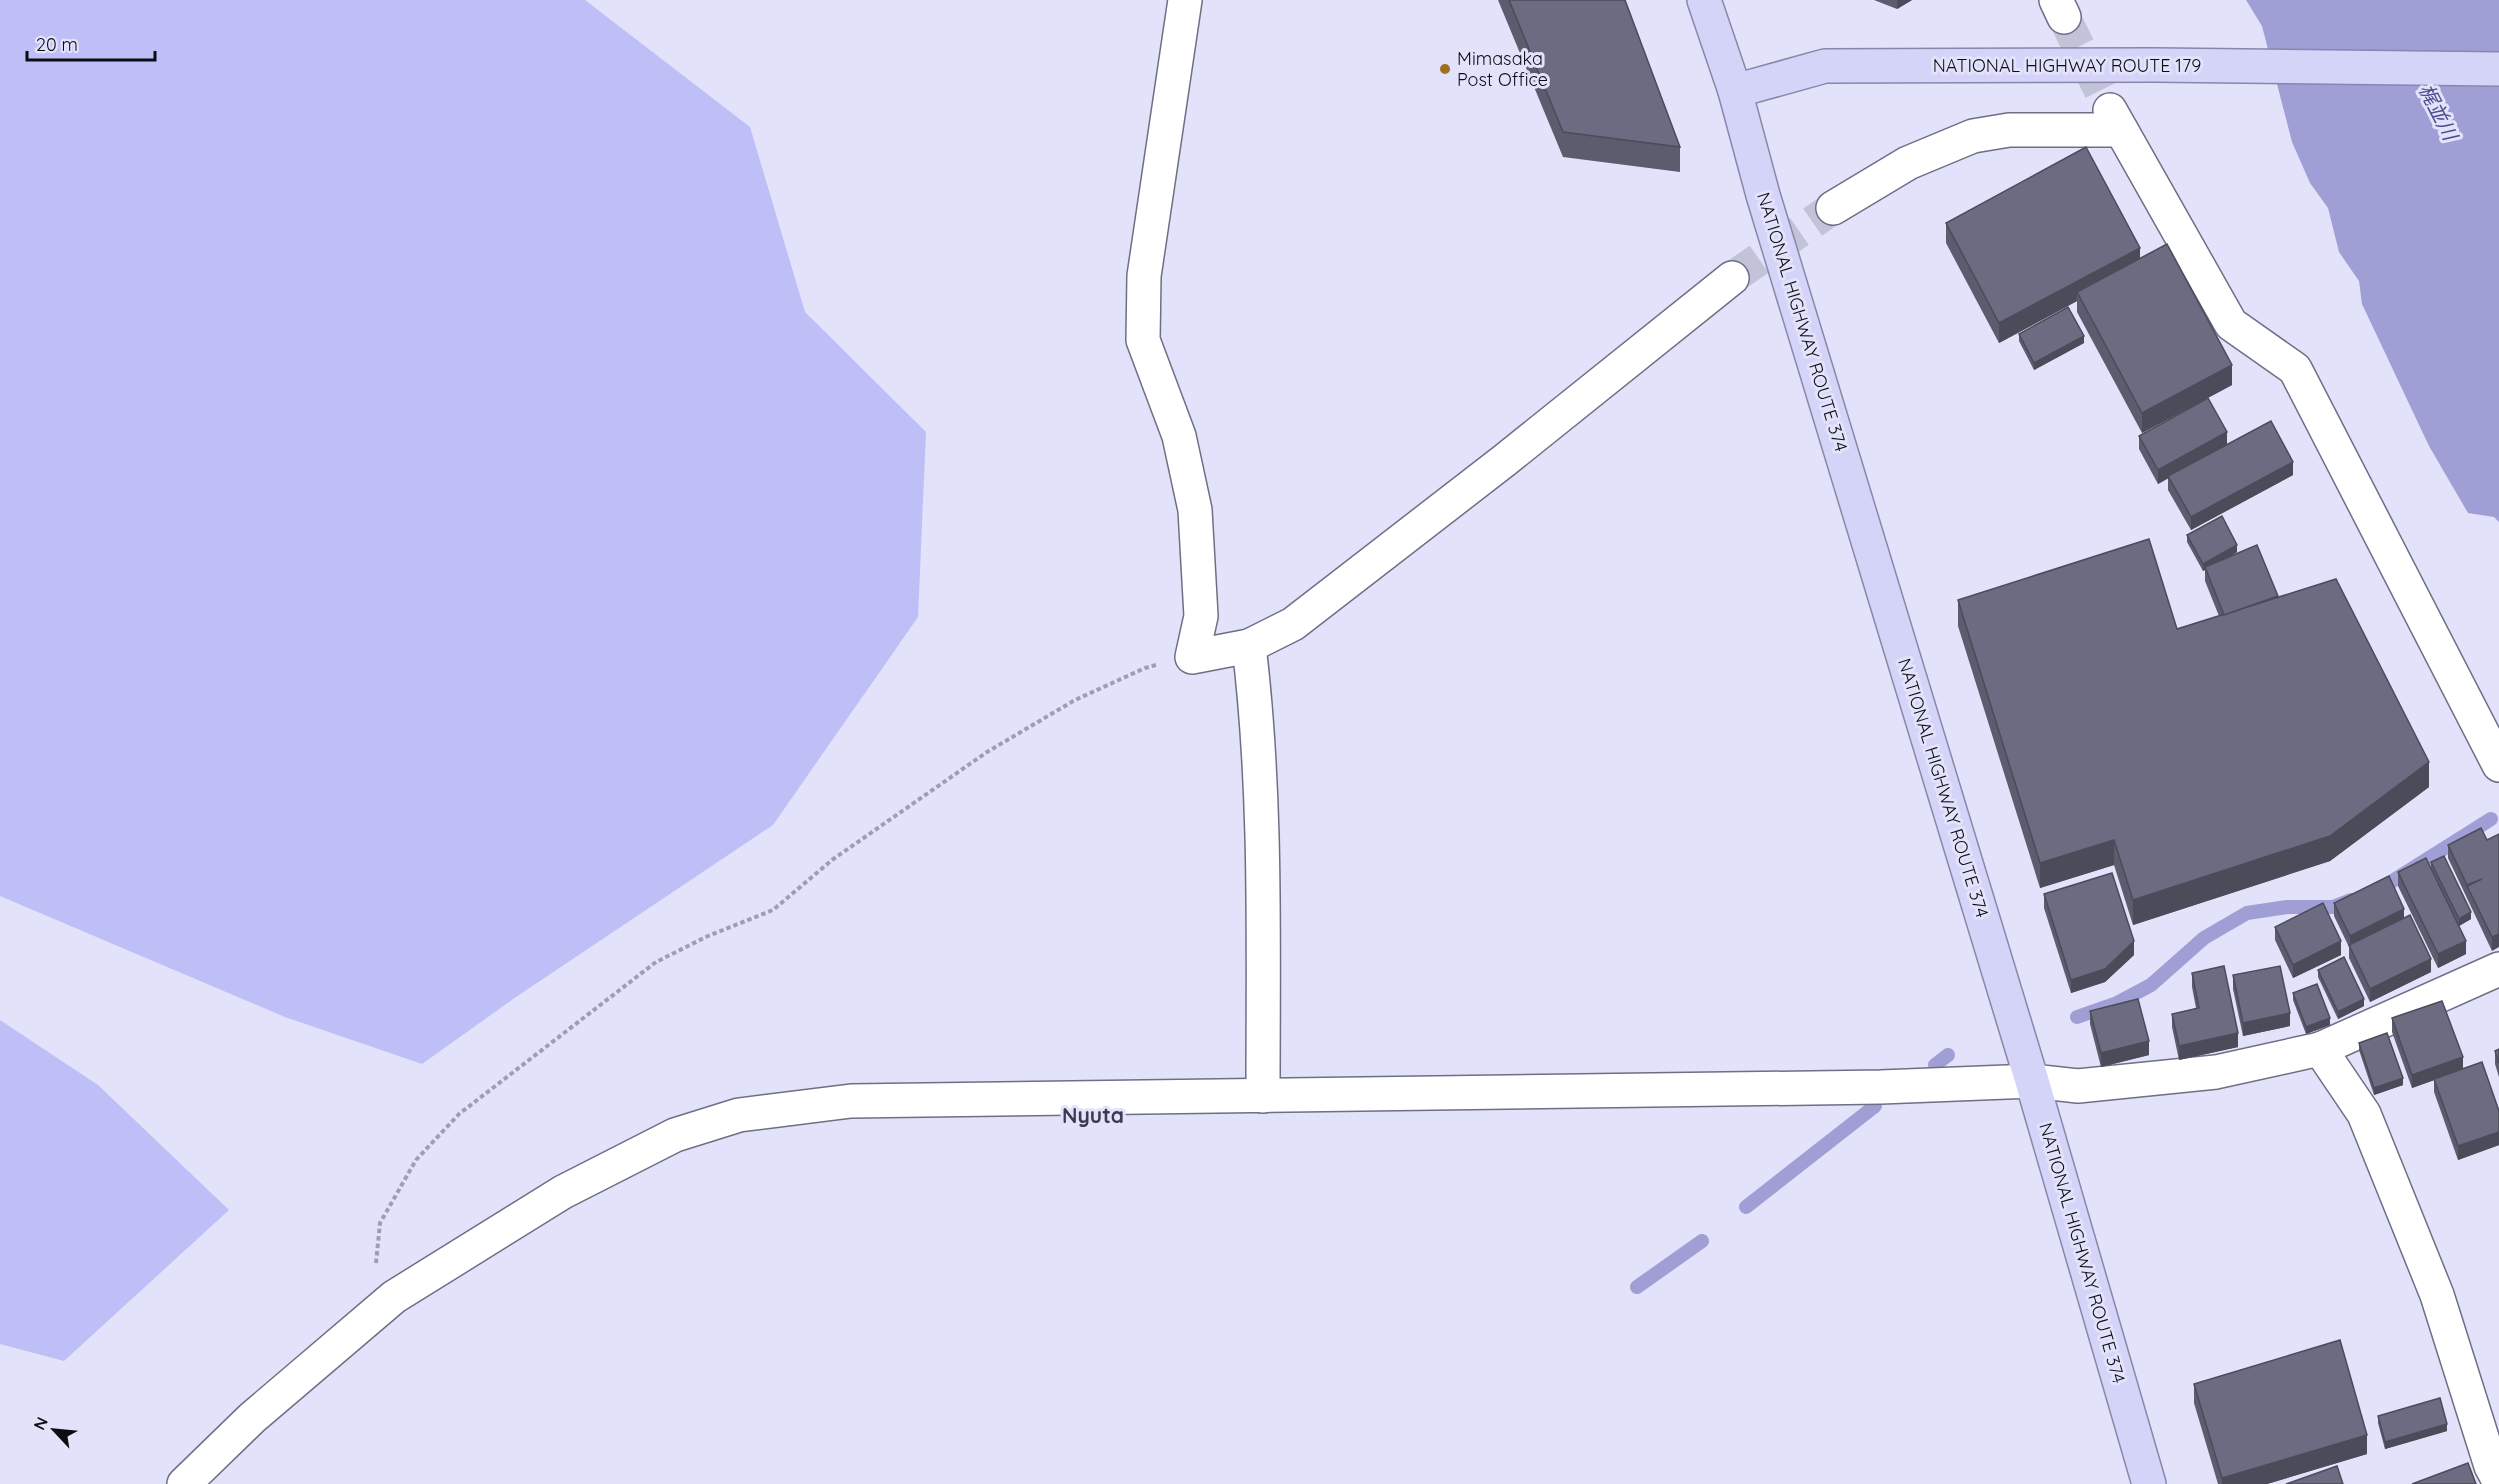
<svg xmlns="http://www.w3.org/2000/svg" width="2499" height="1484" font-family="Quicksand,'Noto Sans JP',sans-serif">
  <style>
    .green { fill: #bfbff7 }
    .water { fill: #9f9ed5 }
    .lines { fill: none; stroke-linecap: round; stroke-linejoin: round }
    .stream { stroke: #9f9ed5; stroke-width: 14 }
    .minor-tunnel { stroke: #c2c2d8; stroke-width: 33; stroke-dasharray: 33 16; stroke-linecap: butt }
    .minor-casing { stroke: #6e6e84; stroke-width: 36 }
    .trunk-casing { stroke: #8787a8; stroke-width: 36 }
    .path { stroke: #9e9eb2; stroke-width: 4; stroke-dasharray: 4.5 3; stroke-linecap: butt }
    .minor { stroke: #fff; stroke-width: 33 }
    .trunk { stroke: #d4d4f8; stroke-width: 33 }
    .wall { fill: #5c5c6f }
    .shaded-wall { fill: #4b4b5a }
    .building { fill: #6b6b81; stroke: #4b4b5a; stroke-width: 1.5 }
    .poi-dot { fill: #9e6f22; stroke: #e2e2fb; stroke-width: 2 }
    .labels { text-anchor: middle; stroke-width: 6; stroke-linejoin: round; paint-order: stroke }
    .poi-label { font-size: 18px; fill: #0c0c14; stroke: #e2e2fb; text-anchor: start }
    .street-label { font-size: 18px; fill: #0c0c14; stroke: #e2e2fb }
    .water-label { font-size: 20px; font-style: italic; fill: #514c90; stroke: #e2e2fb }
    .quarter-label { font-size: 21px; font-weight: bold; fill: #3b3b4f; stroke: #e2e2fb }
  </style>
  <rect width="100%" height="100%" fill="#e2e2fb"/>
  <g class="green">
    <polygon points="0,0 585,0 750,127 805,312 926,432 918,617 773,825 516,997 422,1064 285,1017 0,896"/>
    <polygon points="0,1020 98,1085 229,1210 64,1361 0,1344"/>
  </g>
  <polygon class="water" points="2246,0 2499,0 2499,522 2494,517 2468,513 2429,446 2362,304 2359,281 2339,252 2328,208 2310,183 2292,142 2262,26"/>
  <g class="lines">
    <g class="stream">
      <polyline points="2377,889 2391,882 2491,819"/>
      <polyline points="2077,1017 2117,1003 2151,985 2204,938 2247,913 2287,907 2333,907 2351,900"/>
      <polyline points="1935,1065 1948,1055"/>
      <polyline points="1746,1207 1875,1106"/>
      <polyline points="1637,1287 1702,1241"/>
    </g>
    <g class="minor-tunnel">
      <polyline points="2064,17 2110,110"/>
      <polyline points="1732,278 1833,208"/>
    </g>
    <defs>
      <g id="minor">
        <polyline points="1185,0 1144,276 1143,340 1179,436 1195,510 1201,616 1192,657 1249,646 1293,624 1505,460 1732,278"/>
        <polyline points="2056,0 2064,17"/>
        <polyline points="2110,110 2231,324 2295,369 2499,765"/>
        <polyline points="1833,208 1908,163 1973,136 2009,130 2121,130"/>
        <path d="M1249,646C1267,795 1263,946 1263,1096"/>
        <polyline points="2320,1049 2364,1114 2437,1295 2491,1466 2499,1481"/>
        <polyline points="184,1484 252,1418 394,1297 563,1192 675,1135 739,1115 851,1101 1881,1087 2032,1081 2078,1086 2216,1072 2320,1049 2499,969"/>
      </g>
      <g id="trunk">
        <polyline points="1704,0 1735,91 1763,195 2032,1081 2149,1484"/>
        <polyline points="1735,91 1825,66 2155,65 2499,69"/>
      </g>
    </defs>
    <use href="#minor" class="minor-casing"/>
    <use href="#trunk" class="trunk-casing"/>
    <polyline class="path" points="376,1263 380,1223 416,1160 459,1114 656,962 708,936 773,910 832,860 987,752 1075,700 1145,668 1156,665"/>
    <use href="#minor" class="minor"/>
    <use href="#trunk" class="trunk"/>
  </g>
  <g class="wall">
    <polygon points="1498,0 1625,0 1680,147 1680,172 1563,157"/>
    <polygon points="1874,0 1912,0 1897,9"/>
    <polygon points="1946,223 2140,258 2232,385 2142,433 2077,312 2077,301 1999,343 1946,243"/>
    <polygon points="2019,334 2084,343 2034,370 2019,341"/>
    <polygon points="2139,436 2227,445 2293,475 2191,530 2168,490 2168,478 2158,484 2139,449"/>
    <polygon points="2187,535 2237,552 2229,557 2278,597 2429,787 2330,861 2133,925 2114,865 2040,888 1958,626 1958,600 2177,629 2219,616 2205,581 2205,570 2203,571 2187,542"/>
    <polygon points="2499,834 2492,951 2448,858 2448,845 2487,840"/>
    <polygon points="2431,862 2471,919 2459,926 2466,954 2438,968 2398,886 2398,872 2431,869"/>
    <polygon points="2044,894 2134,955 2105,982 2071,993 2044,908"/>
    <polygon points="2334,903 2404,918 2431,972 2370,1002 2349,958 2349,947 2334,916"/>
    <polygon points="2275,927 2341,955 2293,978 2275,940"/>
    <polygon points="2318,970 2364,1006 2338,1019 2318,977"/>
    <polygon points="2192,973 2238,1047 2179,1060 2172,1027 2172,1014 2196,1008 2192,987"/>
    <polygon points="2233,975 2290,1026 2243,1036 2233,989"/>
    <polygon points="2293,993 2330,1025 2306,1034 2293,1000"/>
    <polygon points="2090,1011 2149,1055 2101,1067 2090,1024"/>
    <polygon points="2392,1018 2463,1069 2499,1111 2499,1145 2458,1160 2434,1092 2434,1080 2412,1088 2392,1032"/>
    <polygon points="2359,1043 2403,1085 2374,1095 2359,1050"/>
    <polygon points="2499,1049 2499,1077 2495,1064 2495,1051"/>
    <polygon points="2194,1384 2367,1454 2267,1484 2218,1484 2194,1403"/>
    <polygon points="2378,1416 2447,1431 2385,1449 2378,1423"/>
  </g>
  <g class="shaded-wall">
    <polygon points="1897,0 1912,0 1897,9"/>
    <polygon points="2140,248 2140,267 2077,292 2077,301 1999,343 1999,323"/>
    <polygon points="2084,336 2084,343 2034,370 2034,363"/>
    <polygon points="2232,365 2232,385 2142,433 2142,413"/>
    <polygon points="2227,432 2227,446 2158,484 2158,470"/>
    <polygon points="2293,462 2293,475 2191,530 2191,517"/>
    <polygon points="2237,545 2237,552 2206,570 2205,567 2205,570 2203,571 2203,564"/>
    <polygon points="2429,762 2429,787 2330,861 2133,925 2133,900"/>
    <polygon points="2114,840 2114,865 2040,888 2040,863"/>
    <polygon points="2404,909 2404,923 2350,947 2350,936"/>
    <polygon points="2471,912 2471,919 2459,926 2459,919"/>
    <polygon points="2499,934 2499,947 2492,951 2492,937"/>
    <polygon points="2134,941 2134,955 2105,982 2071,993 2071,980"/>
    <polygon points="2341,941 2341,955 2293,978 2293,965"/>
    <polygon points="2466,941 2466,954 2438,968 2438,954"/>
    <polygon points="2431,959 2431,972 2370,1002 2370,989"/>
    <polygon points="2364,999 2364,1006 2338,1019 2338,1012"/>
    <polygon points="2290,1013 2290,1026 2243,1036 2243,1023"/>
    <polygon points="2330,1018 2330,1025 2306,1034 2306,1027"/>
    <polygon points="2238,1033 2238,1047 2179,1060 2179,1046"/>
    <polygon points="2149,1041 2149,1055 2101,1067 2101,1053"/>
    <polygon points="2463,1057 2463,1070 2412,1088 2412,1075"/>
    <polygon points="2403,1078 2403,1085 2374,1095 2374,1088"/>
    <polygon points="2499,1132 2499,1145 2458,1160 2458,1146"/>
    <polygon points="2447,1424 2447,1431 2385,1449 2385,1442"/>
    <polygon points="2367,1435 2367,1454 2267,1484 2222,1484 2222,1478"/>
  </g>
  <g class="building">
    <polygon points="1509,0 1625,0 1680,147 1563,132"/>
    <polygon points="2086,147 2140,248 1999,323 1946,223"/>
    <polygon points="2167,244 2232,365 2142,413 2077,292"/>
    <polygon points="2068,307 2084,336 2034,363 2019,334"/>
    <polygon points="2208,398 2227,432 2158,470 2139,436"/>
    <polygon points="2271,421 2293,462 2191,517 2168,476"/>
    <polygon points="2222,516 2237,545 2203,564 2187,535"/>
    <polygon points="2149,539 2177,629 2336,579 2429,762 2330,836 2133,900 2114,840 2040,863 1958,600"/>
    <polygon points="2257,545 2278,596 2224,615 2205,567"/>
    <polygon points="2481,828 2487,840 2499,834 2499,934 2492,937 2467,886 2482,879 2467,885 2448,845"/>
    <polygon points="2444,856 2471,912 2459,919 2431,862"/>
    <polygon points="2426,858 2466,941 2438,954 2398,872"/>
    <polygon points="2112,873 2134,941 2105,969 2071,980 2044,894"/>
    <polygon points="2389,876 2404,909 2350,936 2334,903"/>
    <polygon points="2323,903 2341,941 2293,965 2275,927"/>
    <polygon points="2410,915 2431,959 2370,989 2349,945"/>
    <polygon points="2344,957 2364,999 2338,1012 2318,970"/>
    <polygon points="2224,966 2238,1033 2179,1046 2172,1014 2199,1008 2192,973"/>
    <polygon points="2280,966 2290,1013 2243,1023 2233,975"/>
    <polygon points="2317,984 2330,1018 2306,1027 2293,993"/>
    <polygon points="2138,999 2149,1041 2101,1053 2090,1011"/>
    <polygon points="2442,1001 2463,1057 2412,1075 2392,1018"/>
    <polygon points="2387,1033 2403,1078 2374,1088 2359,1043"/>
    <polygon points="2499,1049 2499,1063 2495,1051"/>
    <polygon points="2482,1062 2499,1111 2499,1132 2458,1146 2434,1079"/>
    <polygon points="2340,1340 2367,1435 2222,1478 2194,1384"/>
    <polygon points="2440,1398 2447,1424 2385,1442 2378,1416"/>
    <polygon points="2468,1463 2476,1484 2412,1484"/>
    <polygon points="2337,1466 2343,1484 2286,1484"/>
  </g>
  <circle class="poi-dot" cx="1445" cy="69" r="6"/>
  <g class="labels">
    <g class="poi-label">
      <text x="1457" y="65">Mimasaka<tspan x="1457" dy="21">Post Office</tspan></text>
    </g>
    <g class="street-label">
      <text x="2067" y="72">NATIONAL HIGHWAY ROUTE 179</text>
      <text transform="translate(1802 322) rotate(73)" y="6">NATIONAL HIGHWAY ROUTE 374</text>
      <text transform="translate(1943 788) rotate(73)" y="6">NATIONAL HIGHWAY ROUTE 374</text>
      <text transform="translate(2082 1253) rotate(74)" y="6">NATIONAL HIGHWAY ROUTE 374</text>
    </g>
    <g class="water-label">
      <text transform="translate(2438 112) rotate(63)" y="7">梶並川</text>
    </g>
    <g class="quarter-label">
      <text x="1093" y="1123">Nyuta</text>
    </g>
  </g>
  <g transform="translate(54 1430) rotate(296)" stroke="#e2e2fb" stroke-width="4.5" paint-order="stroke">
  <path d="M0-4.5L10 22L0 15L-10 22Z" fill="#0c0c14"/>
  <text y="-9" font-size="16" font-weight="bold" text-anchor="middle" fill="#0c0c14">N</text>
  </g>
  <path d="M27 51v9h128v-9" fill="none" stroke="#0c0c14" stroke-width="3"/>
  <text x="36" y="51" font-size="18" fill="#0c0c14" stroke="#e2e2fb" stroke-width="4.5" paint-order="stroke">20 m</text>
</svg>
